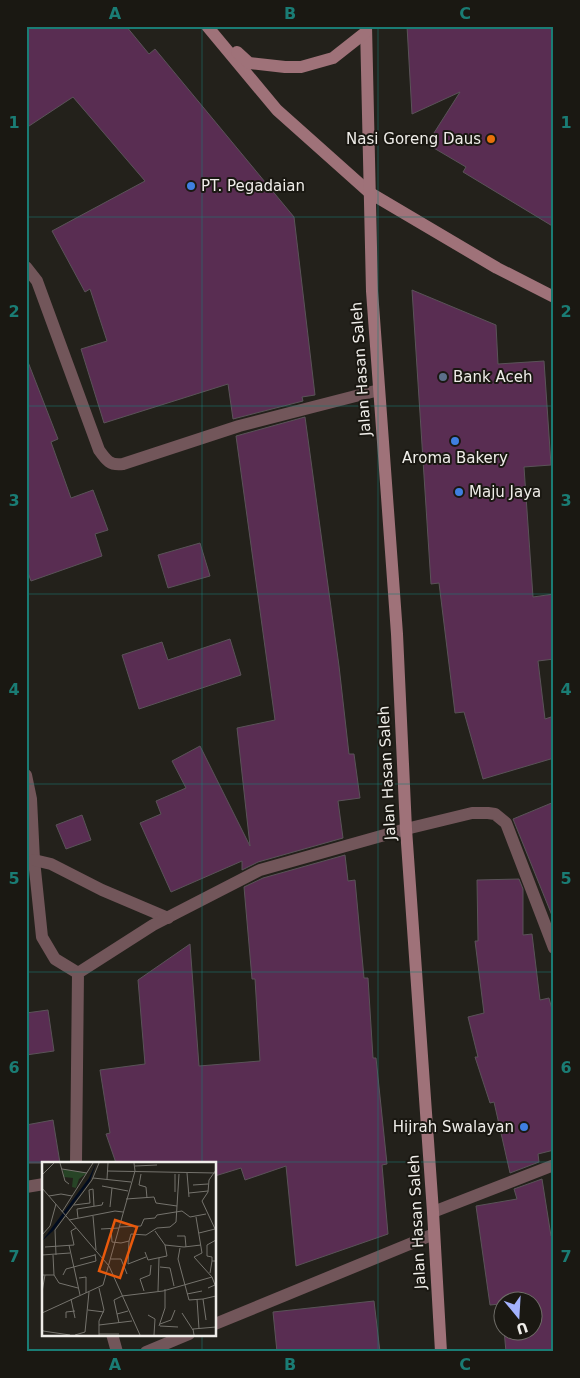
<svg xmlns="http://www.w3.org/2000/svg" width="580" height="1378" font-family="'DejaVu Sans',sans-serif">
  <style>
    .building { fill: #592d52; stroke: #5a5358 }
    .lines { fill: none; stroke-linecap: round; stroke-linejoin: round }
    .street { stroke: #72565a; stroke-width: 12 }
    .secondary { stroke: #9f7279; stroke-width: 12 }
    .grid { fill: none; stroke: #1a7c74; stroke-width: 1; stroke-opacity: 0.55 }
    .food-dot { fill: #e8710a; stroke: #1a1812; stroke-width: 2 }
    .shop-dot { fill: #3f7fe0; stroke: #1a1812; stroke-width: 2 }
    .service-dot { fill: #5c6f8a; stroke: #1a1812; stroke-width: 2 }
    .labels { text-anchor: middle; stroke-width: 4; stroke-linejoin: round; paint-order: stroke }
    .poi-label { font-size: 15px; fill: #efede9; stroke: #1a1812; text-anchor: start }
    .street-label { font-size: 15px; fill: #efede9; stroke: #1a1812 }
    .inset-road { fill: none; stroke: #75736d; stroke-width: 1 }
    .view { fill: #e8590c; fill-opacity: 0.15; stroke: #e8590c; stroke-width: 2.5 }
    .inset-edge { fill: none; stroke: #efede9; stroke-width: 2.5 }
    .neatline { fill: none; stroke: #1a7c74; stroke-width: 2 }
    .grid-label { font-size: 16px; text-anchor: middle; font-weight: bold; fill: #1a7c74 }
  </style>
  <rect width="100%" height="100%" fill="#23211b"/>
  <g class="building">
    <polygon points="26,26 126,26 149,54 155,49 294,217 315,395 302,397 303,401 233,419 228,384 104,423 81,349 107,341 90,289 85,292 52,231 145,181 73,97 26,128"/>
    <polygon points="407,26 554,26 554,227 463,172 466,167 427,144 460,92 412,114"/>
    <polygon points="412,290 496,325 498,364 544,361 551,465 524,467 533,597 554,594 554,659 538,661 545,719 554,716 554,758 483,779 464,712 455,713 439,583 431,584"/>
    <polygon points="26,362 28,362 58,439 51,442 71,498 93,490 108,530 95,534 102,556 31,581 26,567"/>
    <polygon points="305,417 339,666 349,754 354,754 360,798 338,801 343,838 258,862 242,870 242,861 171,892 140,823 161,814 156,801 186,788 172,761 200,746 250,846 237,728 275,720 236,436"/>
    <polygon points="200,543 210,576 168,588 158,555"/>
    <polygon points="230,639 241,675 139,709 122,655 162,642 168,660"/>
    <polygon points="554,802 554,917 553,918 513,819"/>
    <polygon points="82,815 91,840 66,849 56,825"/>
    <polygon points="345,855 348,881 355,880 364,978 368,978 373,1058 376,1058 387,1164 382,1165 388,1234 296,1266 286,1166 245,1180 241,1168 215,1176 215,1163 116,1163 106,1134 110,1133 100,1070 145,1064 138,980 190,944 199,1066 260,1061 255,979 252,979 244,887 263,878"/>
    <polygon points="519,879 523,889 523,935 532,934 540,1000 549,998 554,1017 554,1150 538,1154 539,1162 510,1173 494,1102 490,1103 475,1057 478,1057 468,1017 484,1013 475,941 478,941 477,880"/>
    <polygon points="48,1010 54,1051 26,1055 26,1013"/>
    <polygon points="53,1120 60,1163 26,1163 26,1125"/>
    <polygon points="542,1179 551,1236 554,1235 554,1352 506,1352 504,1330 532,1330 532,1300 502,1300 502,1322 500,1304 490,1305 476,1206 517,1199 514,1189"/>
    <polygon points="374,1301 380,1352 277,1352 273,1312"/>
  </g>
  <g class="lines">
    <g class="street">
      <path d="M26,267L37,281L99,450C106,460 110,466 123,464L239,426L379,390"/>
      <polyline points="26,775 31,799 34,860 42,937 55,959 78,973"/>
      <polyline points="34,860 51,864 102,890 168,918"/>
      <polyline points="76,1163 78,973 153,925 260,870 406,829 472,813 488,813 495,814 506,823 554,948"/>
      <polyline points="26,1187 44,1184"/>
      <polyline points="433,1212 554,1165"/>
      <polyline points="215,1324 434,1234"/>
      <polyline points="112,1334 117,1352"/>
      <polyline points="146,1352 189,1334"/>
    </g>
    <g class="secondary">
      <polyline points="207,26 277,110 370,193 497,268 554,297"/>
      <polyline points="366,26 372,291 397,634 406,829 433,1212 441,1352"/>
      <polyline points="237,52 249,63 285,67 301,67 333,58 366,32"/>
    </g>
  </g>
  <path class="grid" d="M202,26V1163M378,26V1352M26,217H554M26,406H554M26,594H554M26,784H554M26,972H554M26,1162H554M202,1334V1352"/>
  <circle class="food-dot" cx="491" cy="139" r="5"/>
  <g class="shop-dot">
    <circle cx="191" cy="186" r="5"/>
    <circle cx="455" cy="441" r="5"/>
    <circle cx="459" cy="492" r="5"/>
    <circle cx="524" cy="1127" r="5"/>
  </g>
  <circle class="service-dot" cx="443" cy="377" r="5"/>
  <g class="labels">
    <g class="poi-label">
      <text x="481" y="144" text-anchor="end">Nasi Goreng Daus</text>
      <text x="201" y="191">PT. Pegadaian</text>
      <text x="453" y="382">Bank Aceh</text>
      <text x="455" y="463" text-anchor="middle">Aroma Bakery</text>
      <text x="469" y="497">Maju Jaya</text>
      <text x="514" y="1132" text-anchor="end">Hijrah Swalayan</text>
    </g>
    <g class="street-label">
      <text transform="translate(361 369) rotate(-94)" y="5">Jalan Hasan Saleh</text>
      <text transform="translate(387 773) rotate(-93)" y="5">Jalan Hasan Saleh</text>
      <text transform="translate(417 1222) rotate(-93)" y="5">Jalan Hasan Saleh</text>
    </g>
  </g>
  <g transform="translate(42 1162)">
    <rect width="174" height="174" fill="#23211b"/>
    <path d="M21,7L45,11L37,17L34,26L30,25L31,16L22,15Z" fill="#274426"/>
    <path d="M54,1L48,19L11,69L0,79L47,16Z" fill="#000b1f"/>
    <path class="inset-road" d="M18,1L23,19L27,22M93,4L115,3M20,7L45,11M174,8L167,18L166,30L160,39L174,69M65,9L174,11M145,11L147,35M99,12L97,23L104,25L105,36M0,13L12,1M51,16L89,20M65,17L66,1M151,23L166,22M60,24L86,29M0,26L67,104L98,173M51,27L52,44M133,30V12M147,31L166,29M7,34L19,32L30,34M84,37L112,35L114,41L135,44M32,43L48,41L47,28L51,27M68,45L70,26M20,50L51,1M51,54L54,88M36,56L35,47L60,43L61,40M27,58L73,49L81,50M77,65L99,64L102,57L113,56L115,53L140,49L148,55L164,52M59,67L77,66M69,67L70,80L79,81L87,79L89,72L104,73L115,66L128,65L134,60L137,12M113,69L123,83M157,71L173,67M0,73L8,64L14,42M135,74H143L144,85M87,79L86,102L104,95M27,83L38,133M3,85L32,83L29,69L34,66M138,86L136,97L147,138L161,137M103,90L106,98L125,94L123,83L142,85L159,83M0,93L28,91M11,93L12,113M14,93L13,68L50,18L57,1M38,97L53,93M69,97H79L85,112M170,99V95L165,94V83L174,78M118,105L128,106L132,124M168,111L170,99H174M0,113H12L17,121L36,126M21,113L24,107L54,99L53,92M37,116L44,115V131M166,126L173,123L170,115M102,129L98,117L108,113L109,103M116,129L117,96M0,130L3,113M145,132L160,129M29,137L33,156M155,137L157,167M46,148L62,150M0,151L61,123L93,9L92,1M140,151L151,168M75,152L72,138L80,134L121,129L170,115L152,95L160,91L154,55M106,153L113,157L112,173M24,156V150L33,149M164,158L161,137L174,134M77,161L75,152L86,149M118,162L129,158L133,148M57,163L90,159M117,164L123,146V127M118,164L136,165M0,166L1,169L28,173M57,172H77M33,173L43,170L47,130M57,173V159L62,148L57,126M152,173L151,167L174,165"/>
    <path class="view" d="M73,58L95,65L78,116L57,109Z"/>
    <rect width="174" height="174" class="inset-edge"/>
  </g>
  <rect width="580" height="1378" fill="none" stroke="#1a1812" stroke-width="55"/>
  <g transform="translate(518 1316) rotate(162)"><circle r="24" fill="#1a1812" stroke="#6f6d68"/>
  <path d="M0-4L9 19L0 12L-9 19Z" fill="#a3b2fd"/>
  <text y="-8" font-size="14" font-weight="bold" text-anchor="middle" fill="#efede9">U</text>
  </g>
  <rect x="28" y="28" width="524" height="1322" class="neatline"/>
  <g class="grid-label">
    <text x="115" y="19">A</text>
    <text x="290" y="19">B</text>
    <text x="465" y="19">C</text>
    <text x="14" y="128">1</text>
    <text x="566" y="128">1</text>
    <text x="14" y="317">2</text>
    <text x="566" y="317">2</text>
    <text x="14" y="506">3</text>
    <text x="566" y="506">3</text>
    <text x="14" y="695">4</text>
    <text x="566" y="695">4</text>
    <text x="14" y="884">5</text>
    <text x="566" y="884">5</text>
    <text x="14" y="1073">6</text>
    <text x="566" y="1073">6</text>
    <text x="14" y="1262">7</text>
    <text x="566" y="1262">7</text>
    <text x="115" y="1370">A</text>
    <text x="290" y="1370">B</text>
    <text x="465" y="1370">C</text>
  </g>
</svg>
